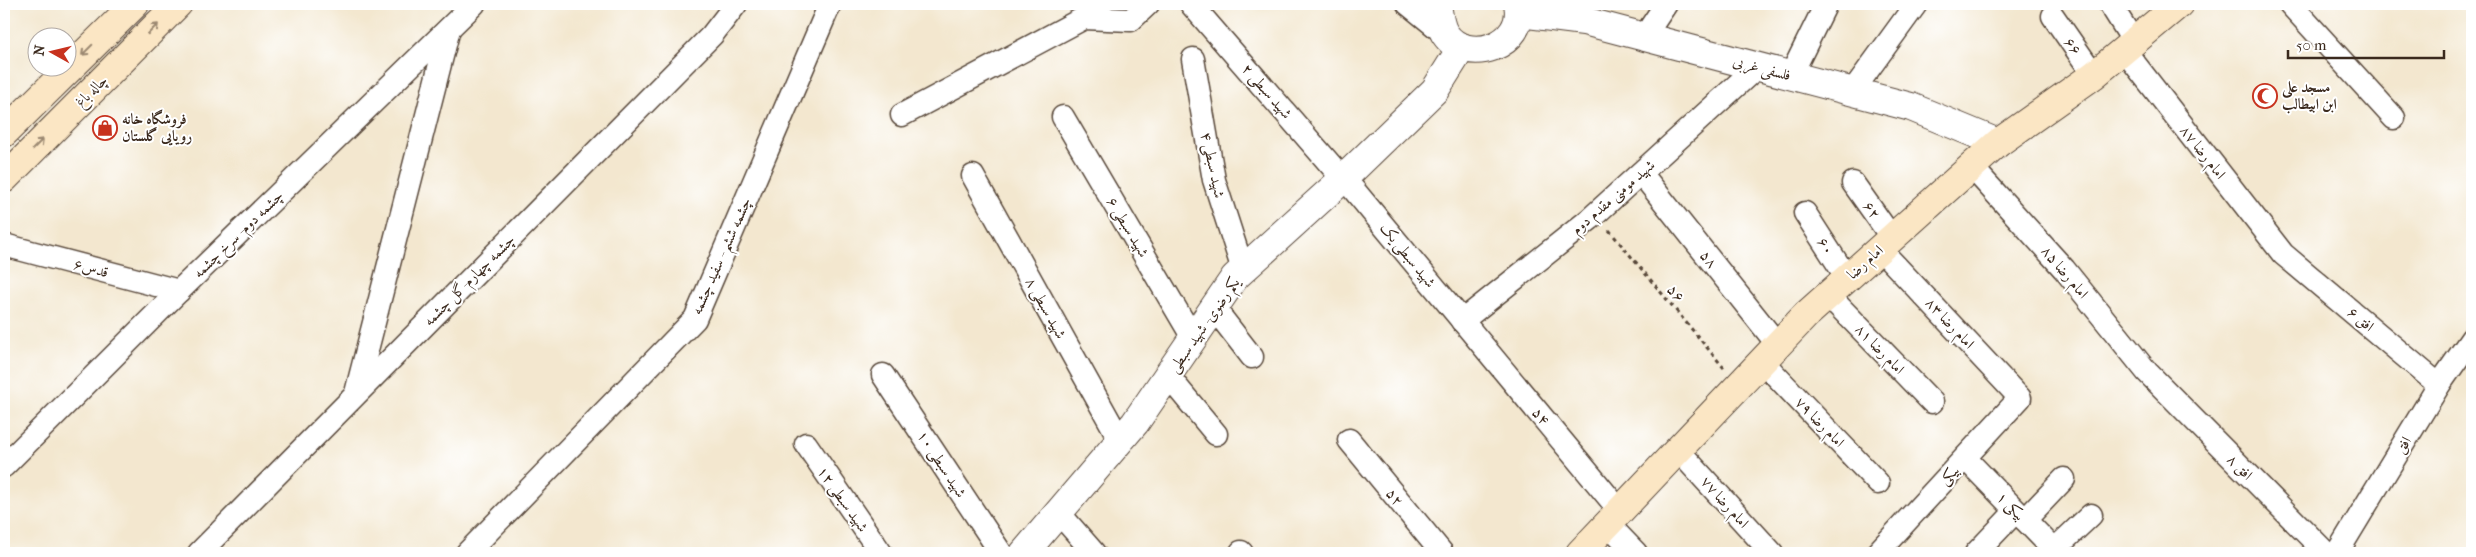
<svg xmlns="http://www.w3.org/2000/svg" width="2476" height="557" font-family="'IM FELL French Canon',Amiri,serif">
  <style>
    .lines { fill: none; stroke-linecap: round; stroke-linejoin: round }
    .minor-casing { stroke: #574639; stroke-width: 25 }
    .tertiary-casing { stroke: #574639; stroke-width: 30 }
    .secondary-casing { stroke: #574639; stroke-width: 30 }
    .path { stroke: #574639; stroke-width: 3; stroke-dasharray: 4 4; stroke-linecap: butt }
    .minor { stroke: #fff; stroke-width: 22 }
    .tertiary { stroke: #fff; stroke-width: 28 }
    .secondary { stroke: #fbe6c4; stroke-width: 28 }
    .oneway { stroke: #9b8871 }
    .labels { text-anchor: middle; stroke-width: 4; stroke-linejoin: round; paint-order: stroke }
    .street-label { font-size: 15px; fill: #3b2a1e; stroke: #fff }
    .poi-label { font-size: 15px; font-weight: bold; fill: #3b2a1e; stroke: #fff; text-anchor: start }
  </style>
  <rect width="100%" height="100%" fill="#fff"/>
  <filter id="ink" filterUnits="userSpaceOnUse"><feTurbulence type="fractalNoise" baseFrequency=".02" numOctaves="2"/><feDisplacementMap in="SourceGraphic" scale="10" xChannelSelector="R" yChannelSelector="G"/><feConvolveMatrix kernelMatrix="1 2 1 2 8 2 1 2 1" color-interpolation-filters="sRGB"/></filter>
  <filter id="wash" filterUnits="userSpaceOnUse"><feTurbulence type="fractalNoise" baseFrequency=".0096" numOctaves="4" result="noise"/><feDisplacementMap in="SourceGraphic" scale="20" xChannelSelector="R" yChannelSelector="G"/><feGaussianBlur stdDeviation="1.12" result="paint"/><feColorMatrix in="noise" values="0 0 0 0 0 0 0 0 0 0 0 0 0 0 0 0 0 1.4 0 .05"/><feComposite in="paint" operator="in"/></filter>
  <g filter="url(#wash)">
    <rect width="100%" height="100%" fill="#f3e7cf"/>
  </g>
  <g filter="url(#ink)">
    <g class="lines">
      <defs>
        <g id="minor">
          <polyline points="1191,4 1343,179"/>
          <polyline points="1408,4 1445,34"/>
          <polyline points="2110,4 2134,42"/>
          <polyline points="2290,4 2394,118"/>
          <polyline points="2053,16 2094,75"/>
          <polyline points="1644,37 1666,4"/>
          <polyline points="2124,50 2283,254 2439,385"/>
          <polyline points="1193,59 1214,180 1243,270"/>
          <polyline points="1791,75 1826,4"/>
          <polyline points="1852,92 1916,4"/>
          <polyline points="902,115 1084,18 1131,20 1148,4"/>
          <polyline points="1063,117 1193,338"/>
          <polyline points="1971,166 2064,269 2147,372 2326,553"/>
          <polyline points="1641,173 1778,345"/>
          <polyline points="973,176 1120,440"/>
          <polyline points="1853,183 1892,238"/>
          <polyline points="1354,190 1620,511"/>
          <polyline points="1805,213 1847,278"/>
          <polyline points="4,245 179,291"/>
          <polyline points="1828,295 1932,402"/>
          <polyline points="1214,308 1252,357"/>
          <polyline points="1462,321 1590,219 1758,66"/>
          <polyline points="1762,361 1878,483"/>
          <polyline points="883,375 1001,553"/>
          <polyline points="1168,376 1216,434"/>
          <polyline points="356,393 449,29"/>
          <polyline points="1349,440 1442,553"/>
          <polyline points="806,444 881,553"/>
          <polyline points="1678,450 1772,553"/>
          <polyline points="1965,458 2057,553"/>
          <polyline points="4,466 179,291 474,4"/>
          <polyline points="1059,513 1094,553"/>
          <polyline points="2025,520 2064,479"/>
          <polyline points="1608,524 1636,553"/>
          <polyline points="2054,550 2091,515"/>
          <polyline points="1241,552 1242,553"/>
          <polyline points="199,553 712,35 736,4"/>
          <polyline points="467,553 695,319 830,4"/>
          <polyline points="1877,553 2020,398 1880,249"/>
          <polyline points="1976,553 2016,511"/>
          <polyline points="2337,553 2439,385 2472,338"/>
        </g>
        <g id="tertiary">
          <path d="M1437,4C1438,11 1440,27 1445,34C1466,66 1527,46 1518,4"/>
          <polyline points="1520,13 1584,21 1911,107 1998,143"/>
          <polyline points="1024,553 1135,423 1235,277 1343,179 1435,90 1462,47"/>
        </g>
        <g id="secondary">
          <polyline points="4,133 135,4"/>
          <polyline points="4,179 178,4"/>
          <polyline points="1580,553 1806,315 1998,143 2094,75 2179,4"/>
        </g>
      </defs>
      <use href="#minor" class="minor-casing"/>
      <use href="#tertiary" class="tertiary-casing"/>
      <use href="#secondary" class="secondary-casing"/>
      <polyline class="path" points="1609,230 1724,368"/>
      <use href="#minor" class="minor"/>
      <use href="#tertiary" class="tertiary"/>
      <use href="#secondary" class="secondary"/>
    </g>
    <defs><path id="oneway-shaft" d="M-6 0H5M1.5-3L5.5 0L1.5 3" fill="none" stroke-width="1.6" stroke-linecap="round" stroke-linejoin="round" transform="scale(1.25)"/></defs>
    <g class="oneway">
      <use href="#oneway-shaft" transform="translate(153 29) rotate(-45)"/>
      <use href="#oneway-shaft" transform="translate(87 50) rotate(135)"/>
      <use href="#oneway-shaft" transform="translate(38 144) rotate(-45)"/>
    </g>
  </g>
  <defs>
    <symbol id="mosque-ring" viewBox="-11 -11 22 22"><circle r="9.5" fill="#fff" stroke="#c8321e" stroke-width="1.5"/><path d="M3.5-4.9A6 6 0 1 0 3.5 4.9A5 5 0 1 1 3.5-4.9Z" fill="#c8321e"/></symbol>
    <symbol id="shop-ring" viewBox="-11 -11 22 22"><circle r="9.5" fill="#fff" stroke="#c8321e" stroke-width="1.5"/><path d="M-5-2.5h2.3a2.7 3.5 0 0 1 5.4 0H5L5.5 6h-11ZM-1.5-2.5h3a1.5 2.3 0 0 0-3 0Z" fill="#c8321e"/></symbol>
  </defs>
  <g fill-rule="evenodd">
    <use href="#mosque-ring" x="2251" y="82" width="28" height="28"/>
    <use href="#shop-ring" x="91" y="114" width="28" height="28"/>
  </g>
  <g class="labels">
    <g class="street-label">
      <text transform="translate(2073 46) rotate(55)" y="5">۶۶</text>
      <text transform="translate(1762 68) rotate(15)" y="5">فلسفی غربی</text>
      <text transform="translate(91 91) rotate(-45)" y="5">چاله باغ</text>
      <text transform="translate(1267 91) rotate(49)" y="5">۲ شهید سبطی</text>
      <text transform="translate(2203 152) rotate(52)" y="5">امام رضا ۸۷</text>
      <text transform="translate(1213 165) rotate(78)" y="5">۴ شهید سبطی</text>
      <text transform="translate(1613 197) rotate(-41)" y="5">شهید مومنی مقدم دوم</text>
      <text transform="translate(1872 210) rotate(54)" y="5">۶۲</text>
      <text transform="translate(1128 227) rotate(59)" y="5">۶ شهید سبطی</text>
      <text transform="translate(238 234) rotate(-44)" y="5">چشمه دوم- سرخ چشمه</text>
      <text transform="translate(1826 246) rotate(57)" y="5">۶۰</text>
      <text transform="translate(1408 255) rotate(51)" y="5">شهید سبطی یک</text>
      <text transform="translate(721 256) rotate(-66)" y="5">چشمه ششم - سفید چشمه</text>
      <text transform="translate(1709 259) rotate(51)" y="5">۵۸</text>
      <text transform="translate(1865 262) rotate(-42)" y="5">امام رضا</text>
      <text transform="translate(91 268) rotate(15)" y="5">قدس۶</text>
      <text transform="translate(2065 272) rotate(50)" y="5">امام رضا ۸۵</text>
      <text transform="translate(469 280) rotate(-45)" y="5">چشمه چهارم-گل چشمه</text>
      <text transform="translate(1676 293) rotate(50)" y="5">۵۶</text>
      <text transform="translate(1046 308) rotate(61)" y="5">۸ شهید سبطی</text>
      <text transform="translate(2361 319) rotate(40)" y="5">افق ۶</text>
      <text transform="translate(1950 323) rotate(47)" y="5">امام رضا ۸۳</text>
      <text transform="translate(1204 325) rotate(-55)" y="5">یکم رضوی- شهید سبطی</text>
      <text transform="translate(1880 349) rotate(46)" y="5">امام رضا ۸۱</text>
      <text transform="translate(1541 416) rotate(50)" y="5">۵۴</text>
      <text transform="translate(1820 422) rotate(46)" y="5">امام رضا ۷۹</text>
      <text transform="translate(2403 445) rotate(-59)" y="5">افق</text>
      <text transform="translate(942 464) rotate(57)" y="5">۱۰ شهید سبطی</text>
      <text transform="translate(2240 467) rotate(45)" y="5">افق ۸</text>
      <text transform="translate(1949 475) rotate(-47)" y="5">بیکی</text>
      <text transform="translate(1395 497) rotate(51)" y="5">۵۲</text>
      <text transform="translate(843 499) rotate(55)" y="5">۱۲ شهید سبطی</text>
      <text transform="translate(1725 502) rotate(48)" y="5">امام رضا ۷۷</text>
      <text transform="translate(2011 506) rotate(46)" y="5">۱ بیکی</text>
    </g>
    <g class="poi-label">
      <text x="2282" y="92">مسجد علی<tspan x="2282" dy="17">ابن ابیطالب</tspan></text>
      <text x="122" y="124">فروشگاه خانه<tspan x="122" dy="17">رویایی گلستان</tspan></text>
    </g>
  </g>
  <rect width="2476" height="557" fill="none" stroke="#fff" stroke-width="20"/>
  <g transform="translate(52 52) rotate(278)"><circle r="24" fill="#ffffff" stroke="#b1aaa5"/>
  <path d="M0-4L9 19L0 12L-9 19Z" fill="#c8321e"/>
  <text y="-8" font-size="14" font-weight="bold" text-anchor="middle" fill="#3b2a1e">N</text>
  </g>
  <path d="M2288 50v8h156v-8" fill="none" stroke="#3b2a1e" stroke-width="2.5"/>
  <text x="2296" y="50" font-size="15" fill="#3b2a1e" stroke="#ffffff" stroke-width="4" paint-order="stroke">50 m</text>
</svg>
